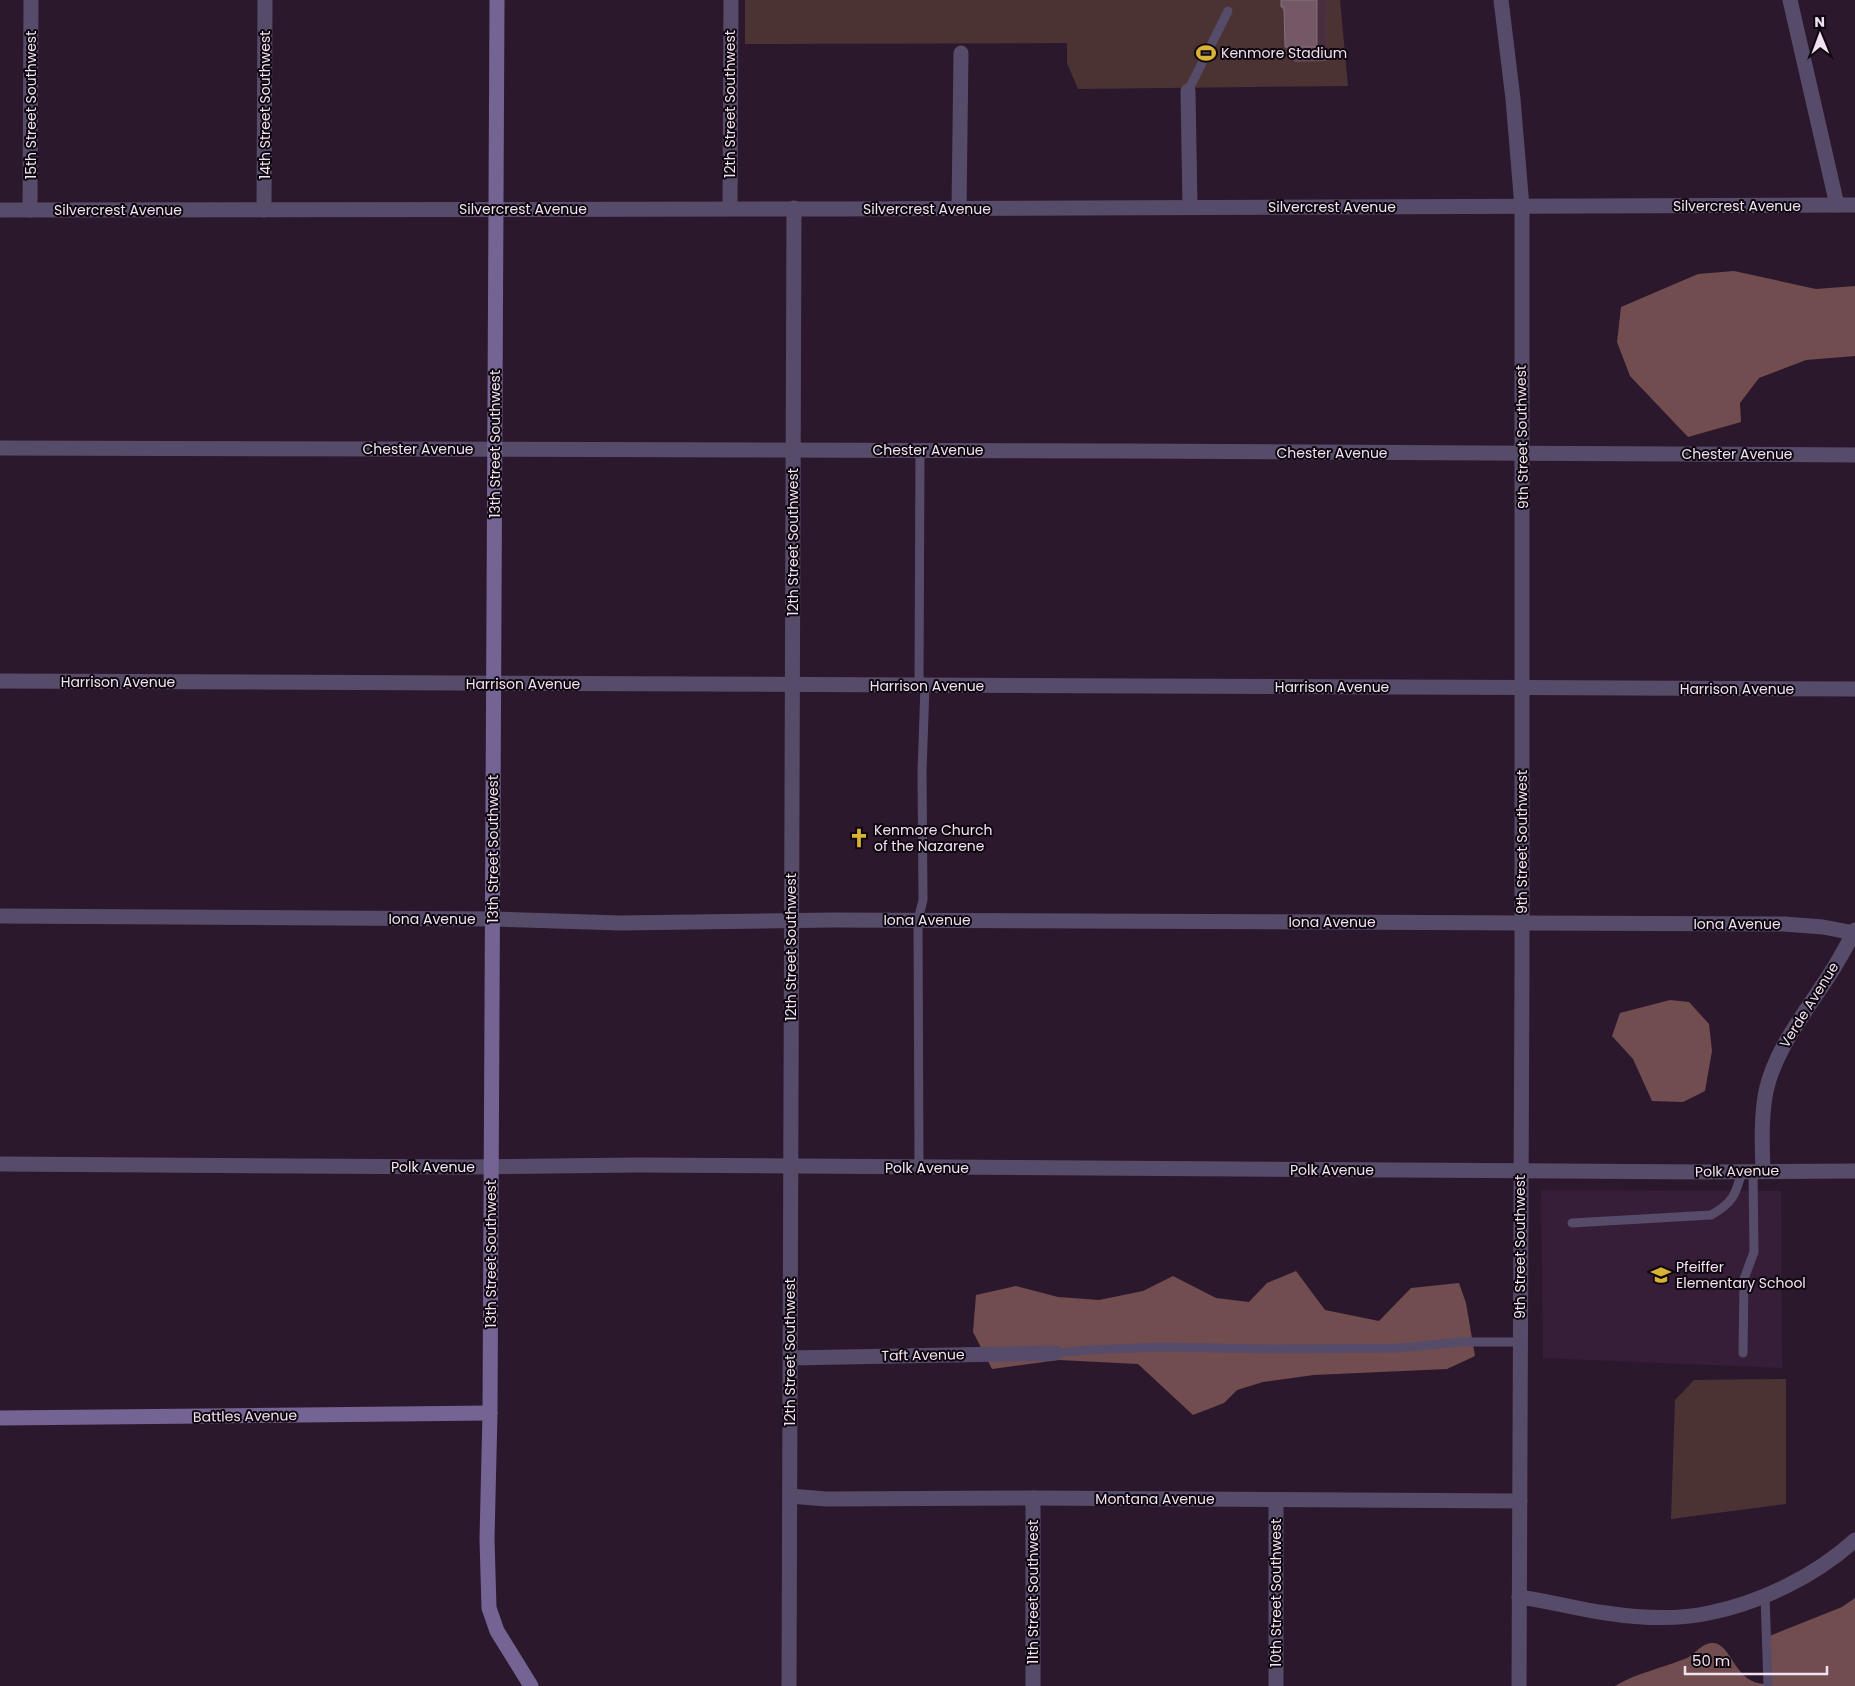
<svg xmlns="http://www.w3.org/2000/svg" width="1855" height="1686" font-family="Poppins,sans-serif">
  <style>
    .built { fill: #361d38 }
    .green { fill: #4b3334 }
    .forest { fill: #724d4f }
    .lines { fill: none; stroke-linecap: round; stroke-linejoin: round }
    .lane { stroke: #564c6a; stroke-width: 9 }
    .street { stroke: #564c6a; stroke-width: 15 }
    .secondary { stroke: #746493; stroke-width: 15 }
    .wall { fill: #654856 }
    .shaded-wall { fill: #482e3e }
    .building { fill: #745866; stroke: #886e7c }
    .labels { text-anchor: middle; stroke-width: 4; stroke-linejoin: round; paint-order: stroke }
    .poi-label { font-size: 14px; fill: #f0e2f0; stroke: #0f0710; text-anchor: start }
    .street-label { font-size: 14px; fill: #f0e2f0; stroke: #0f0710 }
  </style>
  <rect width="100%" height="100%" fill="#2c182d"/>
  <polygon class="built" points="1541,1190 1781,1191 1782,1368 1543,1358"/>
  <g class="green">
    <polygon points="745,0 1340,0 1348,86 1078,89 1067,63 1067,43 745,44"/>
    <polygon points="1786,1379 1786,1504 1671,1519 1675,1400 1694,1380"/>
  </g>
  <g class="forest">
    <polygon points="1734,271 1816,289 1855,286 1855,356 1806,360 1759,378 1740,403 1741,422 1688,437 1630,376 1617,342 1621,307 1698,274"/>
    <polygon points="1670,1000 1689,1002 1709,1024 1712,1051 1705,1091 1683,1102 1652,1101 1633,1059 1612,1036 1620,1013"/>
    <polygon points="1296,1271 1325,1310 1379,1321 1411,1288 1459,1283 1466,1303 1475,1356 1447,1369 1314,1375 1263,1382 1237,1390 1224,1403 1193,1415 1138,1364 1059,1360 992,1369 973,1332 976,1295 1016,1286 1058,1297 1099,1300 1143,1291 1173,1276 1216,1298 1249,1302 1267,1283"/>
    <path d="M1855,1598V1686H1615C1636,1673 1663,1668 1687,1658C1695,1654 1703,1642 1713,1643C1733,1644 1734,1686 1768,1684L1767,1637L1842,1607Z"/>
  </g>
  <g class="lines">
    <g class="lane">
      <polyline points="1188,91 1228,11"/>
      <polyline points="919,686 920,450"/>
      <polyline points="919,1168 918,920 923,900 922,772 925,686"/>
      <path d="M1572,1223L1711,1215C1733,1203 1736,1194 1742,1171"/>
      <polyline points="1055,1353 1089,1350 1160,1347 1273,1349 1399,1348 1460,1342 1520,1342"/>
      <polyline points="1743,1353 1744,1279 1754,1252 1753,1171"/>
      <polyline points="1765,1595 1768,1686"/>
    </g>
    <g class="street">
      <polyline points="1501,0 1513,99 1522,207 1522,966 1519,1686"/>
      <polyline points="1790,0 1837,205"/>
      <polyline points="1188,91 1190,207"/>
      <polyline points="730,208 731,0"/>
      <polyline points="959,208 961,53"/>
      <polyline points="0,210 841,209 1855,205"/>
      <polyline points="30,210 31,0"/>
      <polyline points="264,210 265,0"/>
      <polyline points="0,448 1129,451 1855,455"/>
      <polyline points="0,681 1855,689"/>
      <polyline points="0,916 492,919 621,923 832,920 1784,924 1823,927 1854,933"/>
      <polyline points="0,1164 468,1167 638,1165 1703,1172 1855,1171"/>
      <path d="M1763,1171C1762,1144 1761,1117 1766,1091C1775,1051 1800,1020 1822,986C1834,969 1845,949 1855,930"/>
      <polyline points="790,1358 1055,1353"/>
      <polyline points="790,1496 826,1499 1033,1498 1520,1501"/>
      <polyline points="1033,1498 1033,1686"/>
      <path d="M1519,1597C1549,1601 1577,1609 1606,1613C1639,1618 1677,1620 1709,1613C1762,1602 1815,1576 1855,1540"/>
      <polyline points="789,1686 794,208"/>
      <polyline points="1276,1686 1276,1500"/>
    </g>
    <g class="secondary">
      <polyline points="497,0 490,1413 487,1539 489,1608 497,1631 531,1686"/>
      <polyline points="0,1418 490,1413"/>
    </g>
  </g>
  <polygon class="wall" points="1281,0 1326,0 1327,61 1295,62 1285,47 1284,12 1281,7"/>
  <polygon class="shaded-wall" points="1317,0 1326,0 1327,61 1317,47"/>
  <polygon class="building" points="1281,0 1317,0 1317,47 1285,47 1284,7 1281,7"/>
  <defs>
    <symbol id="stadium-bare" viewBox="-9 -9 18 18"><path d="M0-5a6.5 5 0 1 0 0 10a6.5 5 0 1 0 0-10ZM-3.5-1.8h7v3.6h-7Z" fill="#d9b334" stroke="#0f0710" stroke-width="2.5" paint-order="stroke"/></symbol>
    <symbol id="church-bare" viewBox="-9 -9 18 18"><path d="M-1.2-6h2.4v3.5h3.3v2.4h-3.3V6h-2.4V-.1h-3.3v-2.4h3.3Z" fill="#d9b334" stroke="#0f0710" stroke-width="2.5" paint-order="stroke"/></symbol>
    <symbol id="school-bare" viewBox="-9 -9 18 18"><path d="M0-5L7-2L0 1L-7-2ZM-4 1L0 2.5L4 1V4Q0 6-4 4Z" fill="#d9b334" stroke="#0f0710" stroke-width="2.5" paint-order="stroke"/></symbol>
  </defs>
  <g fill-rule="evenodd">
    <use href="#stadium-bare" x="1192" y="39" width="28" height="28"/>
    <use href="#church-bare" x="845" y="824" width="28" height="28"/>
    <use href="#school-bare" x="1647" y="1261" width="28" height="28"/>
  </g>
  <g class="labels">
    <g class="poi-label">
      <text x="1221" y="58">Kenmore Stadium</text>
      <text x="874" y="835">Kenmore Church<tspan x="874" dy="16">of the Nazarene</tspan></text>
      <text x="1676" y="1272">Pfeiffer<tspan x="1676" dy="16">Elementary School</tspan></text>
    </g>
    <g class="street-label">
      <text transform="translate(730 104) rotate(-90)" y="5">12th Street Southwest</text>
      <text transform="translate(31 105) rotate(-90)" y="5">15th Street Southwest</text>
      <text transform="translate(265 105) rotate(-90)" y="5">14th Street Southwest</text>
      <text x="1737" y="211">Silvercrest Avenue</text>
      <text x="1332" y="212">Silvercrest Avenue</text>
      <text x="523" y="214">Silvercrest Avenue</text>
      <text x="927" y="214">Silvercrest Avenue</text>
      <text x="118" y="215">Silvercrest Avenue</text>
      <text transform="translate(1522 437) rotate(-91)" y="5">9th Street Southwest</text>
      <text transform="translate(495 444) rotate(-90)" y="5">13th Street Southwest</text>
      <text x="418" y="454">Chester Avenue</text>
      <text x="928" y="455">Chester Avenue</text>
      <text x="1332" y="458">Chester Avenue</text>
      <text x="1737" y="459">Chester Avenue</text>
      <text transform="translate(793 542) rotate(-90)" y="5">12th Street Southwest</text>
      <text x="118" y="687">Harrison Avenue</text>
      <text x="523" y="689">Harrison Avenue</text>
      <text x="927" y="691">Harrison Avenue</text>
      <text x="1332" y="692">Harrison Avenue</text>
      <text x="1737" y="694">Harrison Avenue</text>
      <text transform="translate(1522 842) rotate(-90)" y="5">9th Street Southwest</text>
      <text transform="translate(493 849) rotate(-90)" y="5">13th Street Southwest</text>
      <text x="432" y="924">Iona Avenue</text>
      <text x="927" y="925">Iona Avenue</text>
      <text x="1332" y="927">Iona Avenue</text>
      <text x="1737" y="929">Iona Avenue</text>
      <text transform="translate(791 947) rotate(-90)" y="5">12th Street Southwest</text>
      <text transform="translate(1809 1005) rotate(-58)" y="5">Verde Avenue</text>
      <text x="433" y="1172">Polk Avenue</text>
      <text x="927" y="1173">Polk Avenue</text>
      <text x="1332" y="1175">Polk Avenue</text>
      <text transform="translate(1737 1171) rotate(-1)" y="5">Polk Avenue</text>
      <text transform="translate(1520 1247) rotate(-90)" y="5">9th Street Southwest</text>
      <text transform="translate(491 1254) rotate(-90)" y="5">13th Street Southwest</text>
      <text transform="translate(790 1352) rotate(-90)" y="5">12th Street Southwest</text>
      <text transform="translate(923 1355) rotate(-1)" y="5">Taft Avenue</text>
      <text transform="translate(245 1416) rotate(-1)" y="5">Battles Avenue</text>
      <text x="1155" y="1504">Montana Avenue</text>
      <text transform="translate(1033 1592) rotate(-90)" y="5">11th Street Southwest</text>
      <text transform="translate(1276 1593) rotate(-90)" y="5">10th Street Southwest</text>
    </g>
  </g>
  <g transform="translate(1820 35) rotate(359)" stroke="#0f0710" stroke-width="4" paint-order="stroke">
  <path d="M0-4L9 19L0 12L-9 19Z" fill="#f0e2f0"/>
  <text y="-8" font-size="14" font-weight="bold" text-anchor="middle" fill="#f0e2f0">N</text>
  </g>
  <path d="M1685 1666v8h142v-8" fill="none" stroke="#f0e2f0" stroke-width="2.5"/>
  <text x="1692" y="1666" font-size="15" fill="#f0e2f0" stroke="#0f0710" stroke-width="4" paint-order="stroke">50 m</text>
</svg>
